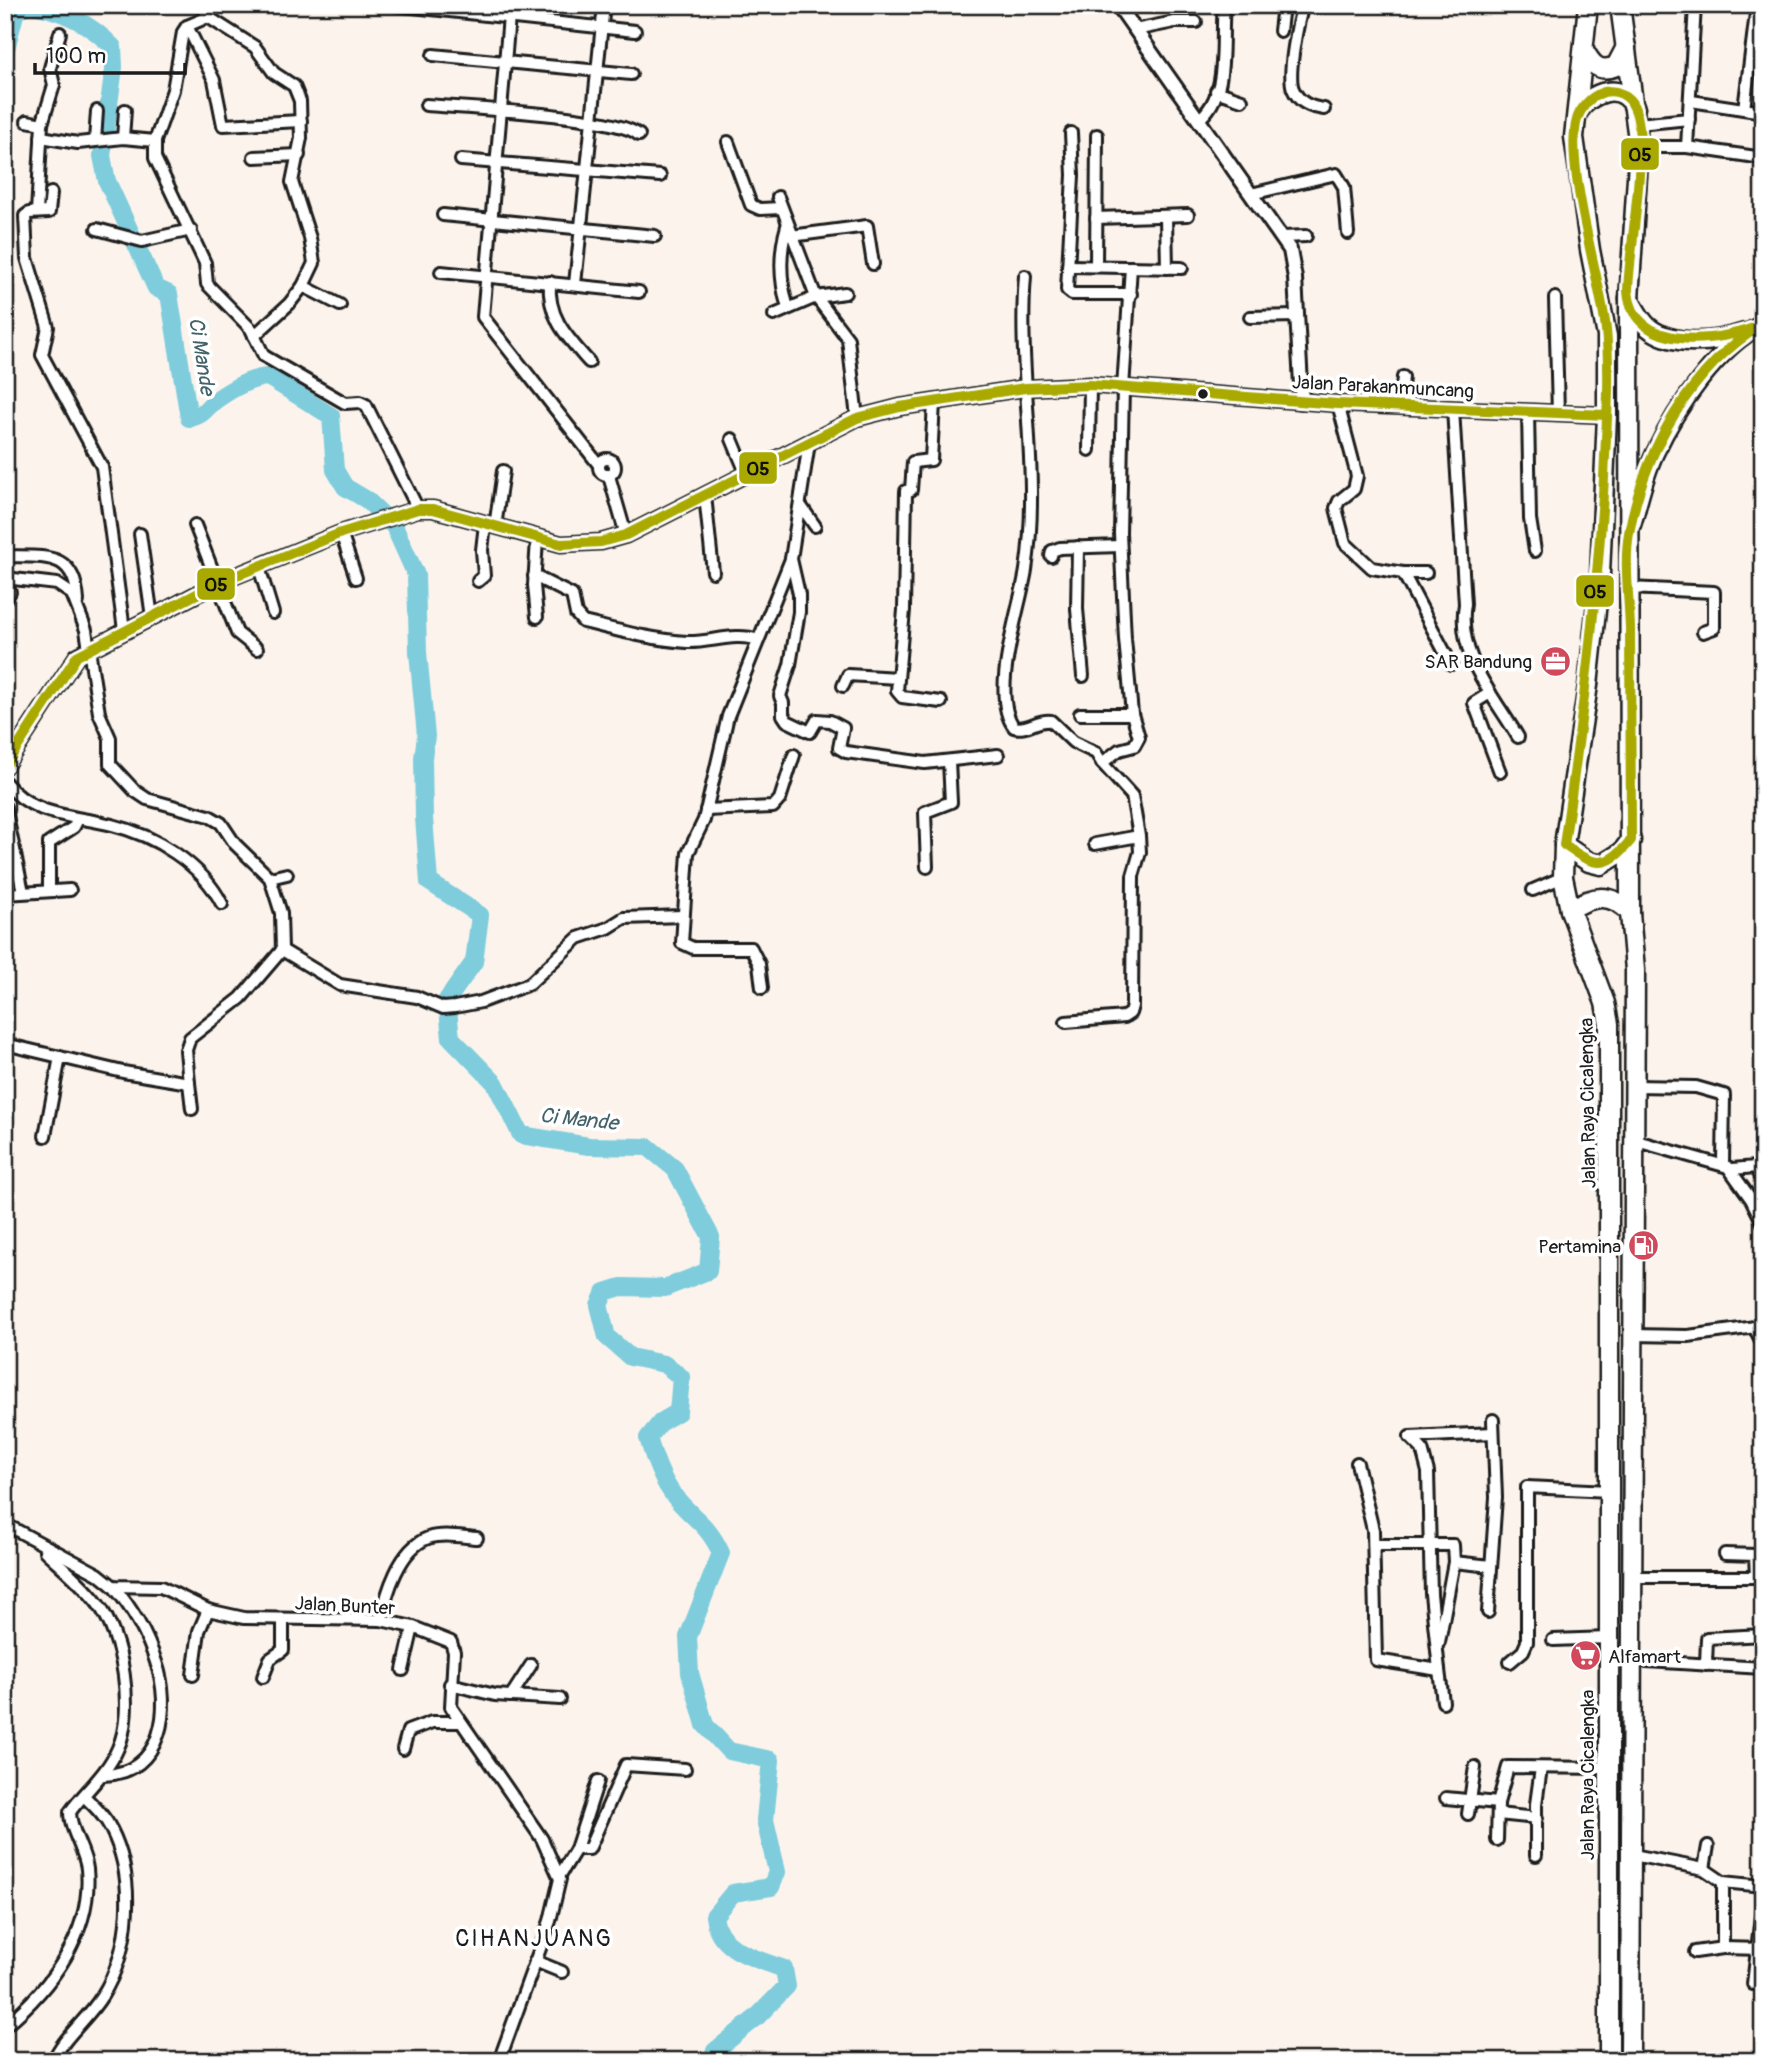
<svg xmlns="http://www.w3.org/2000/svg" width="1768" height="2066" font-family="Pangolin,sans-serif">
  <style>
    .lines { fill: none; stroke-linecap: round; stroke-linejoin: round }
    .river { stroke: #7eccdc; stroke-width: 18 }
    .minor-casing { stroke: #1c1c1c; stroke-width: 16 }
    .tertiary-casing { stroke: #1c1c1c; stroke-width: 18 }
    .secondary-casing { stroke: #1c1c1c; stroke-width: 19 }
    .primary-casing { stroke: #1c1c1c; stroke-width: 21 }
    .trunk-casing { stroke: #1c1c1c; stroke-width: 23 }
    .minor { stroke: #fff; stroke-width: 10 }
    .tertiary { stroke: #fff; stroke-width: 12 }
    .secondary { stroke: #fff; stroke-width: 14 }
    .primary { stroke: #fff; stroke-width: 16 }
    .trunk { stroke: #fff; stroke-width: 18 }
    .bus-1-casing { stroke: #fff; stroke-width: 16 }
    .bus-1 { stroke: #a9a901; stroke-width: 10 }
    .bus-dot { fill: #1c1c1c; stroke: #fff; stroke-width: 2.5 }
    .labels { text-anchor: middle; stroke-width: 7; stroke-linejoin: round; paint-order: stroke }
    .street-label { font-size: 19px; fill: #1c1c1c; stroke: #fff }
    .poi-label { font-size: 19px; fill: #1c1c1c; stroke: #fff; text-anchor: end }
    .water-label { font-size: 21px; font-style: italic; fill: #436269; stroke: #fff }
    .quarter-label { font-size: 23px; letter-spacing: 2px; fill: #1c1c1c; stroke: #fff }
    .line-badge { stroke: #fff; stroke-width: 2.5 }
    .pale-badge-label { font-size: 19px; text-anchor: middle; font-weight: bold; fill: #111 }
  </style>
  <rect width="100%" height="100%" fill="#fcf4ec"/>
  <filter id="ink" filterUnits="userSpaceOnUse"><feTurbulence type="fractalNoise" baseFrequency=".0143" numOctaves="2"/><feDisplacementMap in="SourceGraphic" scale="14" xChannelSelector="R" yChannelSelector="G"/><feConvolveMatrix kernelMatrix="1 2 1 2 8 2 1 2 1" color-interpolation-filters="sRGB"/></filter>
  <g filter="url(#ink)">
    <g class="lines">
      <g class="river">
        <path d="M33,5C66,12 89,23 113,47L114,67L102,156L107,181L156,288L169,294L189,418C204,416 205,408 216,400C230,390 251,378 268,377L331,416L335,470L345,487L367,500L394,526L416,575L418,652L426,736L423,758L424,818L429,882L480,915L474,962L447,1000L451,1038L495,1083L521,1135L589,1146L648,1147L675,1169L711,1237L708,1271L665,1288L621,1287L605,1292L599,1305L607,1337L630,1357L664,1364L681,1377L678,1412L661,1422L648,1438C654,1458 662,1482 676,1498C694,1520 708,1524 721,1553L688,1637L690,1673L705,1725L729,1751L771,1760L765,1820L777,1872L771,1887L733,1893L714,1916C718,1951 755,1958 784,1969L787,1986L757,2017L715,2051L710,2061"/>
        <polyline points="5,52 16,11 26,5"/>
      </g>
      <defs>
        <g id="minor">
          <polyline points="202,5 208,17 255,47 274,73 294,86 300,101 301,138 292,182 310,238 314,263 303,286 289,304 254,336"/>
          <polyline points="394,5 635,31"/>
          <polyline points="510,5 483,317 599,465"/>
          <path d="M1303,5C1298,21 1287,74 1293,89C1299,103 1310,107 1324,109"/>
          <polyline points="1085,8 1090,5"/>
          <polyline points="208,17 187,26 183,32 173,90 155,141 155,158 205,263 207,284 251,329 264,356 345,403 360,402 366,405 418,509"/>
          <polyline points="187,26 214,80 223,125 301,121"/>
          <polyline points="1135,30 1174,22 1196,22"/>
          <polyline points="1280,31 1283,5"/>
          <polyline points="433,55 631,74"/>
          <polyline points="1216,91 1242,100"/>
          <polyline points="1691,101 1763,112"/>
          <path d="M426,105C465,108 617,115 639,135"/>
          <polyline points="1744,109 1757,5"/>
          <path d="M1198,120C1231,95 1220,41 1224,5"/>
          <polyline points="27,121 42,124 37,212"/>
          <polyline points="42,124 54,85 50,68 60,33"/>
          <polyline points="1638,124 1689,119"/>
          <polyline points="1071,133 1073,175 1067,290 1072,294 1131,294"/>
          <polyline points="41,137 78,143 123,138 155,141"/>
          <polyline points="123,138 125,110"/>
          <polyline points="95,141 97,111"/>
          <polyline points="728,142 751,205 760,209 781,208"/>
          <polyline points="1639,147 1687,147 1763,158"/>
          <polyline points="1687,147 1695,5"/>
          <polyline points="254,157 299,155"/>
          <polyline points="461,160 660,176"/>
          <polyline points="51,193 49,212 29,213 25,216 27,258 48,327 42,355 102,467 124,630"/>
          <polyline points="1251,194 1336,174 1344,187 1348,233"/>
          <polyline points="778,197 816,297 848,339 857,418"/>
          <polyline points="443,215 655,236"/>
          <polyline points="1166,217 1167,268"/>
          <polyline points="1096,218 1188,215"/>
          <path d="M787,226C779,253 780,282 788,308"/>
          <polyline points="97,229 142,241 191,230"/>
          <polyline points="791,236 867,226 873,264"/>
          <polyline points="1283,237 1306,236"/>
          <polyline points="1068,266 1182,268"/>
          <polyline points="1096,266 1097,135"/>
          <polyline points="441,272 639,292"/>
          <path d="M1025,276C1017,374 1041,472 1026,570C1020,609 989,695 1014,727C1027,731 1037,719 1051,721L1073,742L1096,753L1102,763"/>
          <path d="M550,282C547,317 567,337 589,362"/>
          <polyline points="575,284 604,5"/>
          <polyline points="303,286 340,305"/>
          <polyline points="1555,298 1558,413"/>
          <polyline points="774,315 816,297 845,293"/>
          <polyline points="1250,317 1297,316"/>
          <polyline points="934,402 931,460 913,462 911,490 906,491 904,610 897,691 902,697 941,702"/>
          <polyline points="1338,404 1357,476 1354,489 1339,501 1336,508 1345,543 1372,568 1403,573 1451,664"/>
          <polyline points="1400,407 1403,377"/>
          <path d="M1453,409L1465,604C1456,655 1494,696 1518,737"/>
          <polyline points="1528,412 1530,519 1535,551"/>
          <polyline points="732,439 747,475"/>
          <polyline points="1089,450 1090,385"/>
          <circle cx="607" cy="467" r="8"/>
          <polyline points="609,476 626,535"/>
          <polyline points="705,495 713,572"/>
          <polyline points="801,506 815,526"/>
          <polyline points="195,525 237,633 257,649"/>
          <polyline points="495,527 503,471"/>
          <polyline points="341,533 356,578"/>
          <polyline points="140,534 152,617"/>
          <polyline points="537,540 534,585 537,617"/>
          <polyline points="1078,547 1077,609 1083,676"/>
          <path d="M5,556C46,557 75,551 78,601"/>
          <polyline points="1051,556 1052,551 1060,548 1120,546"/>
          <polyline points="791,559 799,594 799,612 790,665 780,696 783,703 783,715 787,721 810,732 817,720 830,721 843,728 839,748 846,752 925,763 998,755"/>
          <polyline points="259,567 273,613"/>
          <polyline points="1403,573 1426,573"/>
          <path d="M534,576L572,595L576,614L583,622C617,630 652,640 687,642C710,643 735,632 758,640"/>
          <polyline points="5,578 57,584 72,594 86,630 99,713 110,738 110,764 135,791 147,799 209,816 221,823 235,844 270,878 281,913 282,950 241,998 190,1038 186,1050 189,1083"/>
          <polyline points="478,581 484,576 482,550 485,524"/>
          <polyline points="1629,588 1714,592 1714,628 1703,632"/>
          <polyline points="5,599 10,592"/>
          <polyline points="843,686 848,675 898,678"/>
          <polyline points="1490,693 1474,703 1500,772"/>
          <polyline points="1080,714 1132,714"/>
          <path d="M5,782C33,817 71,815 112,825C154,835 202,864 222,904"/>
          <polyline points="5,807 23,892"/>
          <polyline points="706,810 773,807 780,799 794,755"/>
          <polyline points="1095,844 1139,836"/>
          <polyline points="927,867 925,812 951,802 949,761"/>
          <polyline points="270,878 287,874"/>
          <polyline points="1533,890 1563,877"/>
          <polyline points="49,891 49,843 74,827 78,819"/>
          <polyline points="5,894 70,890"/>
          <polyline points="282,950 340,985 417,997 443,1008 455,1007 481,1002 529,984 578,938 608,928 624,918 682,916"/>
          <polyline points="762,988 759,964 751,948 693,948 682,943 688,853 704,820 728,716 791,559 809,443"/>
          <polyline points="1066,1022 1124,1017 1130,1013 1132,1006 1133,876 1140,852 1139,836 1132,796 1102,763 1119,750 1134,746 1139,737 1132,714 1125,639 1120,533 1123,388 1131,267"/>
          <polyline points="5,1044 123,1072 189,1083 192,1109"/>
          <polyline points="1633,1086 1696,1087 1724,1095 1723,1164"/>
          <polyline points="45,1136 60,1057"/>
          <polyline points="1633,1140 1728,1167 1751,1199 1763,1223"/>
          <polyline points="1732,1169 1756,1167 1763,1180"/>
          <polyline points="1754,1327 1763,1344"/>
          <polyline points="1632,1335 1688,1336 1763,1326"/>
          <polyline points="1410,1437 1422,1449 1428,1472 1431,1594 1439,1670"/>
          <polyline points="1410,1437 1493,1433"/>
          <polyline points="1357,1463 1373,1530 1376,1660 1439,1670 1443,1702"/>
          <polyline points="5,1524 98,1574 113,1586 161,1587 208,1610 244,1618 381,1620 413,1627 451,1642 454,1652 451,1707 542,1839 560,1879 550,1921 499,2061"/>
          <polyline points="1375,1545 1453,1545 1454,1562 1491,1566"/>
          <polyline points="1630,1577 1756,1577 1755,1555 1725,1554"/>
          <polyline points="1488,1612 1496,1497 1493,1420"/>
          <path d="M381,1620C386,1594 399,1549 428,1538C443,1533 462,1537 477,1538"/>
          <polyline points="1553,1640 1608,1638"/>
          <polyline points="1439,1642 1454,1562"/>
          <polyline points="1630,1660 1763,1668"/>
          <polyline points="1510,1662 1523,1651 1527,1642 1527,1487 1609,1491"/>
          <polyline points="1706,1665 1707,1638 1763,1635"/>
          <polyline points="403,1670 413,1627"/>
          <polyline points="193,1675 199,1631 208,1610"/>
          <polyline points="263,1677 270,1659 283,1650 283,1620"/>
          <polyline points="450,1684 495,1695 560,1699"/>
          <polyline points="511,1696 531,1665"/>
          <polyline points="403,1749 408,1731 432,1722 460,1722"/>
          <path d="M104,1775C163,1773 172,1708 156,1662C147,1634 132,1608 113,1586"/>
          <polyline points="1446,1798 1498,1803"/>
          <polyline points="1468,1814 1475,1767"/>
          <polyline points="1498,1814 1537,1818"/>
          <polyline points="1497,1840 1498,1803 1508,1767 1608,1768"/>
          <polyline points="576,1849 589,1849 626,1765 685,1769"/>
          <polyline points="1628,1854 1704,1869 1723,1882 1763,1886"/>
          <polyline points="1536,1855 1536,1804 1541,1768"/>
          <polyline points="1704,1869 1708,1846"/>
          <polyline points="560,1875 576,1849 598,1781"/>
          <polyline points="1723,1948 1763,1949"/>
          <polyline points="1695,1952 1723,1948 1723,1882"/>
          <polyline points="535,1961 562,1972"/>
          <polyline points="1753,1984 1763,1899"/>
          <path d="M5,2026C51,1988 93,1932 87,1869C85,1850 70,1831 70,1812C86,1790 107,1774 118,1748C135,1711 123,1636 98,1604C83,1584 63,1568 45,1551"/>
          <path d="M53,2061C64,2036 88,2019 102,1996C131,1950 136,1878 111,1829C105,1816 94,1806 84,1796"/>
        </g>
        <polyline id="tertiary" points="1118,5 1290,250 1295,278 1302,402"/>
        <polyline id="secondary" points="5,766 77,656 218,583 341,533 418,509 433,509 561,544 601,542 626,535 857,418 900,407 1025,388 1090,385 1338,404 1607,415"/>
        <path id="primary" d="M1632,525C1639,502 1644,476 1655,453C1676,408 1718,346 1763,324"/>
        <g id="trunk">
          <polyline points="1588,5 1574,137 1590,250 1607,336 1607,415 1600,574 1588,685 1564,845 1563,877 1570,910 1605,1003 1609,1024 1609,2061"/>
          <polyline points="1620,5 1639,147 1629,299 1630,913 1635,970 1630,2061"/>
          <path d="M1584,50C1592,65 1599,73 1616,66L1626,47"/>
          <path d="M1577,113C1590,92 1622,80 1635,108"/>
          <path d="M1629,299C1635,309 1640,320 1648,327C1673,348 1717,342 1745,333"/>
          <polyline points="1564,845 1589,862 1601,865 1622,852 1631,840"/>
          <path d="M1570,910C1592,895 1612,892 1630,913"/>
        </g>
      </defs>
      <use href="#minor" class="minor-casing"/>
      <use href="#tertiary" class="tertiary-casing"/>
      <use href="#secondary" class="secondary-casing"/>
      <use href="#primary" class="primary-casing"/>
      <use href="#trunk" class="trunk-casing"/>
      <use href="#minor" class="minor"/>
      <use href="#tertiary" class="tertiary"/>
      <use href="#secondary" class="secondary"/>
      <use href="#primary" class="primary"/>
      <use href="#trunk" class="trunk"/>
      <defs>
        <g id="bus-1">
          <path d="M1763,324C1724,342 1633,355 1628,291C1629,250 1650,139 1634,107C1629,95 1616,89 1604,92C1594,95 1585,103 1580,112C1559,149 1602,284 1606,330C1611,379 1606,429 1604,478C1597,601 1582,723 1564,845C1594,866 1606,871 1631,840C1631,769 1630,699 1630,628C1629,598 1624,562 1629,533C1644,451 1691,367 1763,324"/>
          <polyline points="5,766 77,656 218,583 341,533 418,509 433,509 561,544 601,542 626,535 857,418 900,407 1025,388 1090,385 1338,404 1607,415"/>
        </g>
      </defs>
      <use href="#bus-1" class="bus-1-casing"/>
      <use href="#bus-1" class="bus-1"/>
    </g>
  </g>
  <defs>
    <symbol id="office-disc" viewBox="-11 -11 22 22"><circle r="9.5" fill="#d1495b" stroke="#fff"/><path d="M-6-3h4V-5.5h4V-3h4V5H-6ZM-1-4.5V-3h2v-1.5ZM-6 0V1H6V0Z" fill="#fff"/></symbol>
    <symbol id="fuel-disc" viewBox="-11 -11 22 22"><circle r="9.5" fill="#d1495b" stroke="#fff"/><path d="M-5.5-6h7V0h2V4h1.3V-2.5L3-4.5l.8-.8L6-3V5H2.5V1h-1V6h-7ZM-4.2-4.7v3.2H.2V-4.7Z" fill="#fff"/></symbol>
    <symbol id="supermarket-disc" viewBox="-11 -11 22 22"><circle r="9.5" fill="#d1495b" stroke="#fff"/><path d="M-6-5.5h2.5l.6 2H6L4.5 2H-2.5L-4.4-4H-6ZM-1.5 3.2a1.3 1.3 0 1 0 .1 0ZM3 3.2a1.3 1.3 0 1 0 .1 0Z" fill="#fff"/></symbol>
  </defs>
  <g fill-rule="evenodd">
    <use href="#office-disc" x="1538" y="644" width="35" height="35"/>
    <use href="#fuel-disc" x="1626" y="1228" width="35" height="35"/>
    <use href="#supermarket-disc" x="1568" y="1638" width="35" height="35"/>
  </g>
  <circle class="bus-dot" cx="1203" cy="394" r="6"/>
  <g class="labels">
    <g class="street-label">
      <text transform="translate(1383 386) rotate(3)" y="7">Jalan Parakanmuncang</text>
      <text transform="translate(1587 1103) rotate(-91)" y="7">Jalan Raya Cicalengka</text>
      <text transform="translate(345 1605) rotate(3)" y="7">Jalan Bunter</text>
      <text transform="translate(1587 1775) rotate(-90)" y="7">Jalan Raya Cicalengka</text>
    </g>
    <g class="poi-label">
      <text x="1532" y="668">SAR Bandung</text>
      <text x="1621" y="1253">Pertamina</text>
      <text x="1608" y="1663" text-anchor="start">Alfamart</text>
    </g>
    <g class="water-label">
      <text transform="translate(202 356) rotate(81)" y="7">Ci Mande</text>
      <text transform="translate(579 1119) rotate(6)" y="7">Ci Mande</text>
    </g>
    <g class="quarter-label">
      <text x="534" y="1946">CIHANJUANG</text>
    </g>
  </g>
  <g class="line-badge">
    <rect x="1620" y="137" width="40" height="34" rx="7" fill="#a9a901"/>
    <rect x="738" y="451" width="40" height="34" rx="7" fill="#a9a901"/>
    <rect x="196" y="567" width="40" height="34" rx="7" fill="#a9a901"/>
    <rect x="1575" y="574" width="40" height="34" rx="7" fill="#a9a901"/>
  </g>
  <g class="pale-badge-label">
    <text x="1640" y="161">05</text>
    <text x="758" y="475">05</text>
    <text x="216" y="591">05</text>
    <text x="1595" y="598">05</text>
  </g>
  <rect width="1768" height="2066" fill="none" stroke="#fff" stroke-width="28"/>
  <rect x="14" y="14" width="1740" height="2038" fill="none" stroke="#1c1c1c" stroke-width="2.5" filter="url(#ink)"/>
  <path d="M35 63v10h150v-10" fill="none" stroke="#1c1c1c" stroke-width="3.5"/>
  <text x="46" y="63" font-size="21" fill="#1c1c1c" stroke="#ffffff" stroke-width="5" paint-order="stroke">100 m</text>
</svg>
